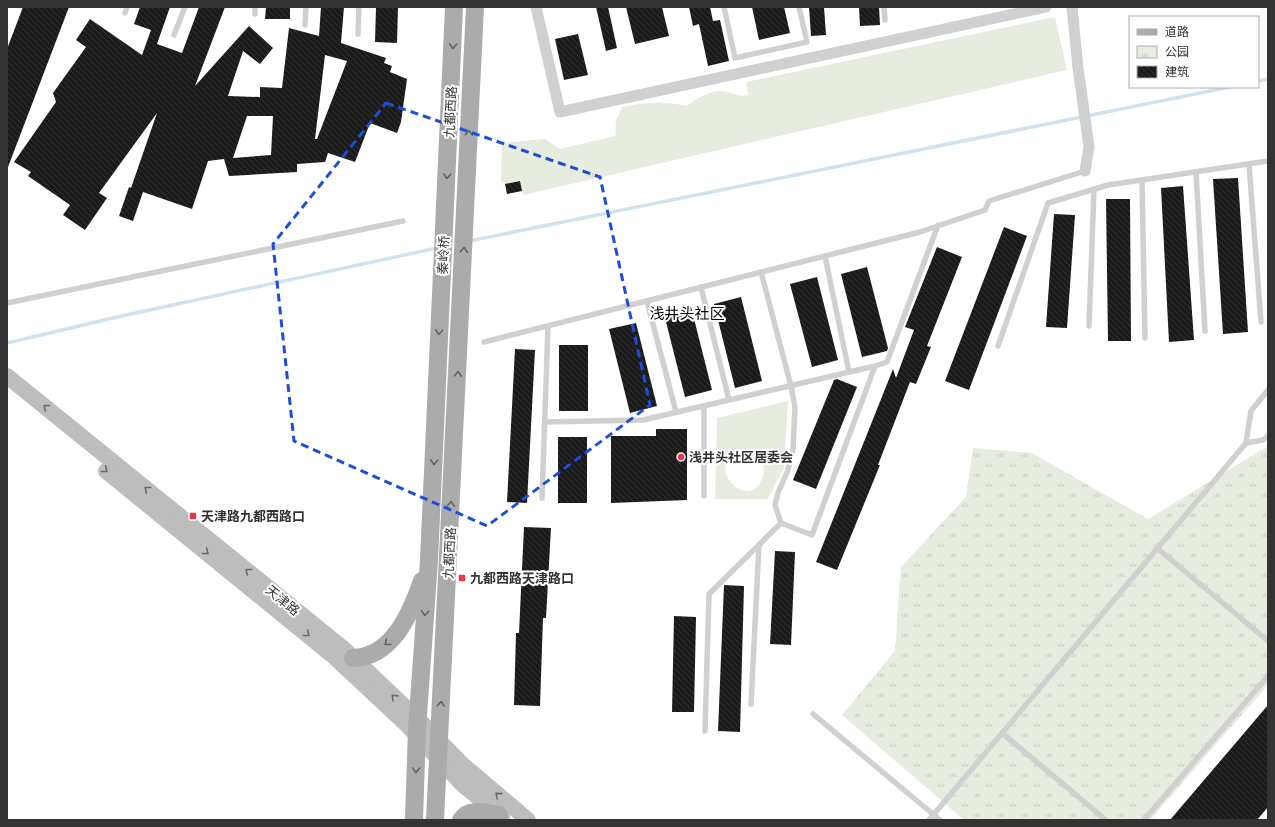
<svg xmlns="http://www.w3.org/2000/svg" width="1275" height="827" font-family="'Nunito Sans','Noto Sans SC',sans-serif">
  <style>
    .grass { fill: #e6ecdf; fill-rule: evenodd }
    .park { fill: url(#park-tufts) }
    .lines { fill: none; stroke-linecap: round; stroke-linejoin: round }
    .stream { stroke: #cfe2ee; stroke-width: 3.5 }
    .building { fill: url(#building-back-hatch); fill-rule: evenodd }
    .service { stroke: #d0d0d0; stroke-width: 5.5 }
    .minor { stroke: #d0d0d0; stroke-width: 11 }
    .secondary { stroke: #bdbdbd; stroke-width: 16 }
    .primary { stroke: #ababab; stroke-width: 18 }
    .oneway { stroke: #636363 }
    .oneway2 { stroke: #6a6a6a }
    .marked { fill: none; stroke: #1d4ed8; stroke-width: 3; stroke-dasharray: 8 5; stroke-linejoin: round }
    .poi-dot { fill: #e63946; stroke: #fff; stroke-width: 1.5 }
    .labels { text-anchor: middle; stroke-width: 4; stroke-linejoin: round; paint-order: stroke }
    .street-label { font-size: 13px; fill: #333; stroke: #fff }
    .poi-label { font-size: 13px; font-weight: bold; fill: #333; stroke: #fff; text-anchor: start }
    .quarter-label { font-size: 15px; fill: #000; stroke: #fff }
  </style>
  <defs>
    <pattern id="park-tufts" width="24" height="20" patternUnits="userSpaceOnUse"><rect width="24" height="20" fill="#e6ecdf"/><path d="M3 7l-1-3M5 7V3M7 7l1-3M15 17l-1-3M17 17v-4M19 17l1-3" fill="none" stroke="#c6cbc0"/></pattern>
    <pattern id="building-back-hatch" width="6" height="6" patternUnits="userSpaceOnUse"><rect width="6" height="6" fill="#1a1a1a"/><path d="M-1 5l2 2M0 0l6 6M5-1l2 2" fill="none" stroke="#333"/></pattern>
  </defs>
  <rect width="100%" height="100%" fill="#fff"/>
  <g class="grass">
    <path d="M1055,17L1067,70L523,195L522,191L505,184L501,181L502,143L545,139L560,149L615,136L616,121L622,107C646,102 663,101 687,106C698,98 713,88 727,92C737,94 738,97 748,95L746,82Z"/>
    <path d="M788,401L784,467L768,499H715L717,418ZM743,452C756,453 767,462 763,476C752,516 698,464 743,452Z"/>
  </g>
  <g class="park">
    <polygon points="583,169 601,169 618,173 569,184 576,172"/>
    <polygon points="1268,446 1268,685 1150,820 964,820 842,715 895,651 901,567 966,497 973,448 1032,453 1148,519"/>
  </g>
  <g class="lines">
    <g class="stream">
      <polyline points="1258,81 1268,79"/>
      <polyline points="469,241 1230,87"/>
      <polyline points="7,343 117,317 437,248"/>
    </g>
  </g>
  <g class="building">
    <polygon points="23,7 69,7 8,167 7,49"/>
    <path d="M140,7H170L157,44L182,53L199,7H225L195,86L249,26L273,48L260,64L243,51L228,96L260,97V87L282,88L289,28L319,36L321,7H344L341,43L386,58L384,63L392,66L390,72L407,79L401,122L397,133L370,123L355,162L328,153L325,162L297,164V172L229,176L224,159L208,161L192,209L143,192L133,221L119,216L129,187L131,188L157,113L99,193L107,198L85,230L63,215L70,205L28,176L31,172L14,162L56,102L53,93L86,47L76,40L90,19L142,55L151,30L134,24ZM325,55L347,61L317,139H315ZM247,116H273L271,155L233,158Z"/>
    <polygon points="266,7 290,7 290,19 265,19"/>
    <polygon points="376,7 398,7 397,43 375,42"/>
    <polygon points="596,7 608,7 617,48 606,51"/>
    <polygon points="626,7 662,7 669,36 635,44"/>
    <polygon points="689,7 710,7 713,21 720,20 729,61 708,66 699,24 693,26"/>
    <polygon points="752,7 784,7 790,33 759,40"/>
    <polygon points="809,7 824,7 826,35 811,36"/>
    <polygon points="859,7 879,7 880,25 860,26"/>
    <polygon points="578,34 588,75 564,80 555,39"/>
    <polygon points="1238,178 1248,332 1223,334 1213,179"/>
    <polygon points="520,181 522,191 507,194 505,184"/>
    <polygon points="1183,186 1194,340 1169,342 1161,188"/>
    <polygon points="1106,199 1130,199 1131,341 1108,341"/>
    <polygon points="1054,214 1075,215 1067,328 1046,327"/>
    <polygon points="1004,227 1027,236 969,390 945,381"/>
    <polygon points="937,247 962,257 927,346 931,347 916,384 910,382 878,465 880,465 837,570 816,562 893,369 896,378 914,330 905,327"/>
    <polygon points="867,267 888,348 887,351 862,357 841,274"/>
    <polygon points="817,277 838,360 812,367 790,284"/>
    <polygon points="741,297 762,381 735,388 714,304"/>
    <polygon points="691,307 712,390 685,397 664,314"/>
    <polygon points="636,323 657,406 630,413 609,329"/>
    <rect x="559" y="345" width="29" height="66"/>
    <polygon points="515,349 535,350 527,503 507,502"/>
    <polygon points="837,379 857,387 816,489 793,480 834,380"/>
    <polygon points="656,429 687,429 687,500 611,503 611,436 656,436"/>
    <rect x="558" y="437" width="29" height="66"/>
    <polygon points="524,527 551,528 546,618 543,618 540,706 514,705 516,633 519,633"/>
    <polygon points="775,551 795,552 791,645 770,644"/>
    <polygon points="724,585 744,586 740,732 718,731"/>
    <polygon points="674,616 696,617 694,712 672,712"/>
    <polygon points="1268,705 1268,807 1257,820 1170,820"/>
  </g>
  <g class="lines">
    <g class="service">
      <polyline points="724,7 735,58 807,42 799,7"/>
      <polyline points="884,7 885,20"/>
      <polyline points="125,13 127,7"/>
      <polyline points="255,14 255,7"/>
      <polyline points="305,25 306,7"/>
      <polyline points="358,34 359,7"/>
      <polyline points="174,35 185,7"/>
      <polyline points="1249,164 1261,322"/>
      <polyline points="1196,172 1205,331"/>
      <polyline points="1142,180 1145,338"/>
      <polyline points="825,256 849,372"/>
      <polyline points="761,272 791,386 795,407 793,449 788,470 778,493 775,505 781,523"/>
      <polyline points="701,287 729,400"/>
      <polyline points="647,301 676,412"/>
      <polyline points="7,303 403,221"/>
      <polyline points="1089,326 1094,189"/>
      <polyline points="484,342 920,232 985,210 989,201 1085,171"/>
      <polyline points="998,346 1048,203 1108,185 1268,161"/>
      <polyline points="875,366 887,362 938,225"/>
      <polyline points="1268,390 1251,411 1246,443 1263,440 1268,436"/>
      <polyline points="704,406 704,496"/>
      <polyline points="545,422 643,420 875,366 812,535 781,523 709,594 705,731"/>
      <polyline points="542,498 548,326"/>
      <polyline points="1157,548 1268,641"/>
      <polyline points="751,704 759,545"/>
      <polyline points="813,714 940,820"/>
      <polyline points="1002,733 1106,820"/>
      <polyline points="929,820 1246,443"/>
      <polyline points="1144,820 1268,676"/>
    </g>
    <g class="minor">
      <polyline points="536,7 560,112 1046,7"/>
      <polyline points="1072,7 1078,68 1089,147 1085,171"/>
    </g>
    <g class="secondary">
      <polyline points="7,376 344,649 420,721 463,765 528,820"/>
      <polyline points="106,471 332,655 408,726 462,784 502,817"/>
    </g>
    <g class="primary">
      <path d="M353,658C393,657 411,612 422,581"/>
      <polyline points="414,820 417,729 429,560 454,7"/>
      <polyline points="435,820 475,7"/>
      <path d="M461,820C470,807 486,813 499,815"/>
    </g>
  </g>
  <defs><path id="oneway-chevron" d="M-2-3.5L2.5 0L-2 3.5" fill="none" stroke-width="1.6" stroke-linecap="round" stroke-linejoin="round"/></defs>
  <g class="oneway">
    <use href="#oneway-chevron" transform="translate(453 46) rotate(93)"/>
    <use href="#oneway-chevron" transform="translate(469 133) rotate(-87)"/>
    <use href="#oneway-chevron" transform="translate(447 176) rotate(93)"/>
    <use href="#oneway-chevron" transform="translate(464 250) rotate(-87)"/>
    <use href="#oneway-chevron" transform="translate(439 332) rotate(93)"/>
    <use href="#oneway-chevron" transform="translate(458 374) rotate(-87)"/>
    <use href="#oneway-chevron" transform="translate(434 462) rotate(93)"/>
    <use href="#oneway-chevron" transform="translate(451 504) rotate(-87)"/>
    <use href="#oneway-chevron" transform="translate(425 613) rotate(94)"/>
    <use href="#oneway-chevron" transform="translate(387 643) rotate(141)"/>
    <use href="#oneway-chevron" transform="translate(441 704) rotate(-87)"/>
    <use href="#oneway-chevron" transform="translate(416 770) rotate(92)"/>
  </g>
  <g class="oneway2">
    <use href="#oneway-chevron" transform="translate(46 407) rotate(-141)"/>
    <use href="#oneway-chevron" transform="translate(105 470) rotate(39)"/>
    <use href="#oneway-chevron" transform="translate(147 489) rotate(-141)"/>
    <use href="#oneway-chevron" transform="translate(206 552) rotate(39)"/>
    <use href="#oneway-chevron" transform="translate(248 571) rotate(-141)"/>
    <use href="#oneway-chevron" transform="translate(307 634) rotate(39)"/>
    <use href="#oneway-chevron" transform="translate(394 697) rotate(-136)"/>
    <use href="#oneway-chevron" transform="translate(498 795) rotate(-140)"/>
  </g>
  <path class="marked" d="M386,103L600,177L650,405L487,526L294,441L273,244Z"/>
  <g class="poi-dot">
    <circle cx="681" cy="457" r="4"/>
    <rect x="189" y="512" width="8" height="8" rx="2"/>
    <rect x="458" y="574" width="8" height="8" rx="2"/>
  </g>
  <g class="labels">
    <g class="street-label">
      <text transform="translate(450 112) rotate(-87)" y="5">九都西路</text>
      <text transform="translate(443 255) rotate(-87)" y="5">秦岭桥</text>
      <text transform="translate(449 553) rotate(-87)" y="5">九都西路</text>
      <text transform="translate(283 600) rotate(39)" y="5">天津路</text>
    </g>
    <g class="poi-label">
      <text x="689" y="462">浅井头社区居委会</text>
      <text x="201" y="521">天津路九都西路口</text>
      <text x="470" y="583">九都西路天津路口</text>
    </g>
    <g class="quarter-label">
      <text x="687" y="319">浅井头社区</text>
    </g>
  </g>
  <rect width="1275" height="827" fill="none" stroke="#333333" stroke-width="16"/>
  <rect x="1129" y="16" width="130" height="72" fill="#ffffff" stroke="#adadad"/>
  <rect x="1137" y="29" width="20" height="6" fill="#ababab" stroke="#adadad"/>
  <text x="1165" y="36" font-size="12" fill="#333333">道路</text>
  <rect x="1137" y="46" width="20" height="12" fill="url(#park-tufts)" stroke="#adadad"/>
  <text x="1165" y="56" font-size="12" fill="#333333">公园</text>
  <rect x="1137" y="66" width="20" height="12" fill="url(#building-back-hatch)" stroke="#adadad"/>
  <text x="1165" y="76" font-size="12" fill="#333333">建筑</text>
</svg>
